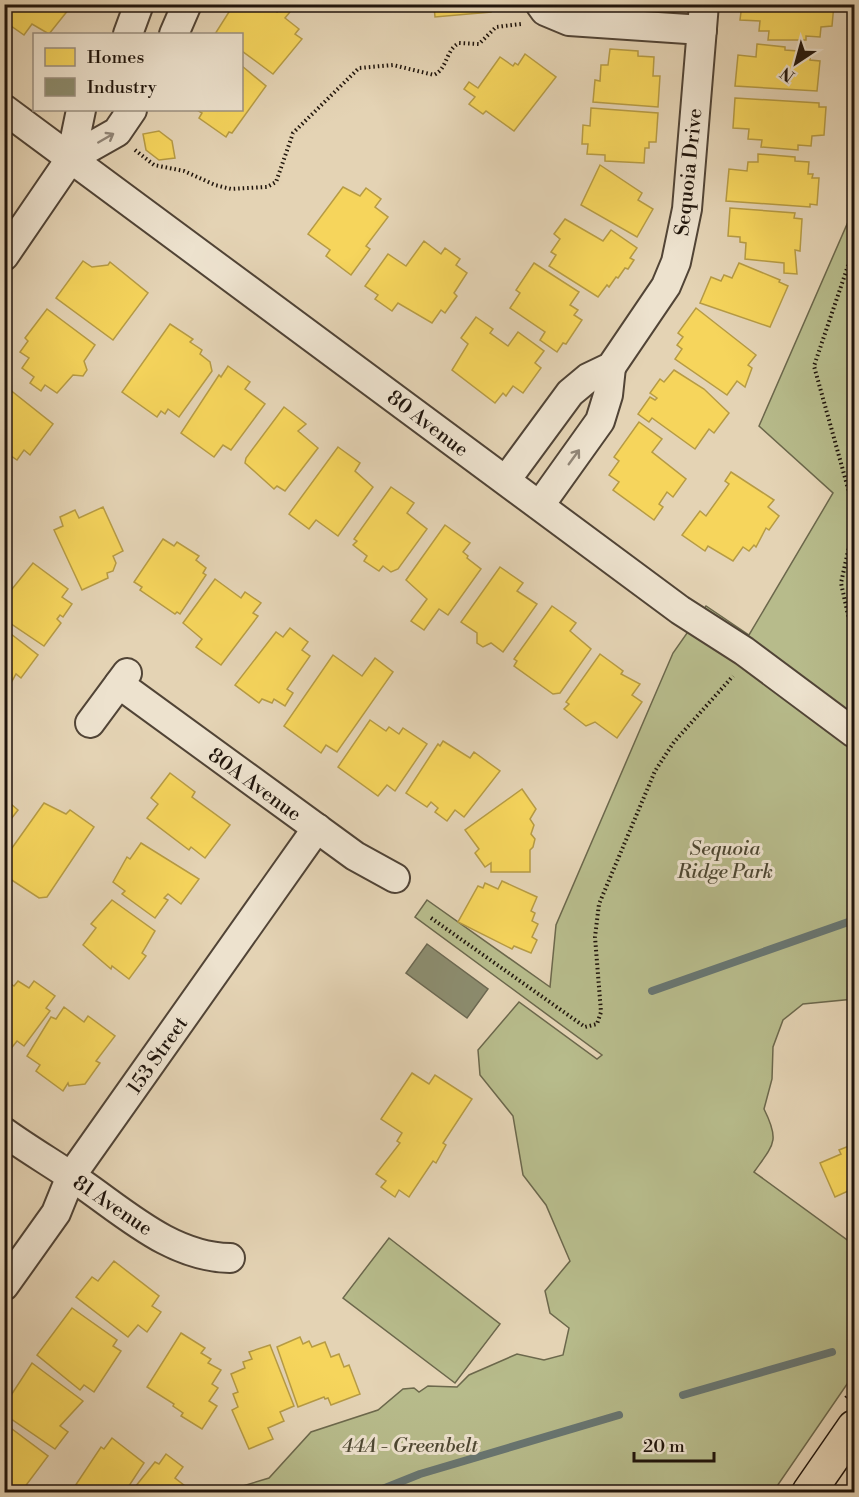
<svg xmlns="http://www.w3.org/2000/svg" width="859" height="1497" font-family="'Libre Bodoni',serif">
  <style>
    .green { fill: #b7bb8b; stroke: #6c684c; stroke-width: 1.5 }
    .homes { fill: #f6d55c; stroke: #b69b44; stroke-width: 1.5 }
    .industry { fill: #8c8c6e; stroke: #6c6851; stroke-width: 1.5 }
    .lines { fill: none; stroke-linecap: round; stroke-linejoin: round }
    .stream { stroke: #687672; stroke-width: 8 }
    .minor-casing { stroke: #514436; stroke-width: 32 }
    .major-casing { stroke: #20150c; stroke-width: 36 }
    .path { stroke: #20150c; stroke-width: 4; stroke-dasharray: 1.5 3; stroke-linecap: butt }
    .minor { stroke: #ede2ce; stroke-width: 28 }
    .major { stroke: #e4d3b4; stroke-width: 33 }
    .oneway { stroke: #918677 }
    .labels { text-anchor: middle; stroke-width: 6; stroke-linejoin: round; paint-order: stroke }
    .street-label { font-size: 20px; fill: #20150c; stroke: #ede2ce }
    .park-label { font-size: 20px; font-style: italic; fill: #4d4732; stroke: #ede2ce }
  </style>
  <rect width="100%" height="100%" fill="#e4d3b4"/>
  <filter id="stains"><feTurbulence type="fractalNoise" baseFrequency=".00333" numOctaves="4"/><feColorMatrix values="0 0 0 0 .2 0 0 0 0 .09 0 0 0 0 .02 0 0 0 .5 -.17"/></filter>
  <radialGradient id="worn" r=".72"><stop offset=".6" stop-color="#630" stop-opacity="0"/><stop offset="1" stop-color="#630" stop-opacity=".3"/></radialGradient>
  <g class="green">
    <path d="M854,182V999L803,1004L783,1020L773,1047L772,1079L764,1109C780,1141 774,1144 754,1172L854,1245V1374L773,1492H223L269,1478L311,1432L378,1410L403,1389L414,1388L419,1392L428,1386L457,1387L469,1375L517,1354L544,1360L563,1355L569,1328L550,1313L545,1291L570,1261L546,1205L523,1175L513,1116L480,1075L478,1050L519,1002L597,1059L602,1055L415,917L427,900L550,987L556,925L673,653L706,606L749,635L833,493L759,426L851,215Z"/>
    <polygon points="389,1238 500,1324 455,1383 343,1298"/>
  </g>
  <g class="homes">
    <polygon points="4,4 73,4 49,34 32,24 24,35 4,21"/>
    <polygon points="234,4 267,4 277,12 281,6 290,12 285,18 299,29 295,34 302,39 273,74 242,51 242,34 215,34"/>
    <polygon points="405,4 490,4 491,12 435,17 434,6 405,9"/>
    <polygon points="742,4 834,4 832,26 821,27 820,37 806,36 806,40 768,40 769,31 759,31 760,21 740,20"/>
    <polygon points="757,44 785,47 785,50 811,52 810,60 820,61 817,91 735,86 738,55 756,57"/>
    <polygon points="610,49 638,51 638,56 654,57 653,76 660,76 658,107 593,102 595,80 600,81 601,65 608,65"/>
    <polygon points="525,54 556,77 514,131 486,111 483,114 469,104 475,97 464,89 469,82 478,88 500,57 513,66 515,63 518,65"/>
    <polygon points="242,66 266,86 232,133 229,132 226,137 199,118 202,113 197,110 242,110"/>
    <polygon points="735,98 819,103 819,107 826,107 824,135 812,136 811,146 798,145 798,150 761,147 762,140 748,139 749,129 733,128"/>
    <polygon points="591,108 658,113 656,142 649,142 649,148 645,148 644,163 605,161 605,155 587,154 588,144 582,144 583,125 590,126"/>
    <polygon points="159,131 172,141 175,158 159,160 146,150 143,134"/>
    <polygon points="758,154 795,157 795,161 809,162 808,174 813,174 812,178 819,178 817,205 810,204 810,207 726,201 729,169 747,171 748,162 758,162"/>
    <polygon points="600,165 642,193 638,200 653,209 637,237 581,205"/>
    <polygon points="343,187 360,196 366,188 381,199 375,207 388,217 366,246 370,249 351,275 326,256 330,250 308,234"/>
    <polygon points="730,208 795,213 794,218 802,219 800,251 795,250 797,274 784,273 784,263 745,259 746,243 740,242 740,237 728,236"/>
    <polygon points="565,219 603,241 611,230 637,248 630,258 634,260 628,269 625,268 618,278 616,277 609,287 607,285 598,297 549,266 556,255 551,252 560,239 554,234"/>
    <polygon points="424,241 441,254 445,248 460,259 456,265 467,273 454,293 457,296 445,313 441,310 432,323 398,303 392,311 375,299 378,295 365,286 388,254 406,266"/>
    <polygon points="83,261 92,267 108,265 110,262 148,293 113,340 56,298"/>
    <polygon points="534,263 579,292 570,305 578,310 574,315 582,320 566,344 563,343 557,352 540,340 545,332 510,308 520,293 516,290"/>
    <polygon points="739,263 780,280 779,282 788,286 770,327 700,303 711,277 721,281 724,275 732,278"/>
    <polygon points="696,308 756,355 748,365 752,368 745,387 737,381 727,395 675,359 682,349 677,345 683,337 678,333"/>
    <polygon points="47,309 95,345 84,361 87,370 83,376 73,375 57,393 45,385 41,391 30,383 34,377 22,368 29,358 20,352 28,341 25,338"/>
    <polygon points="476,317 493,329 490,333 508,346 518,332 544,351 535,363 541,368 523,393 513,386 506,396 503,393 495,403 452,370 468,344 461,338"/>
    <polygon points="170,324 193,339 190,342 202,350 200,354 210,362 212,371 179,417 168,409 165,414 161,411 157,417 122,392"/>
    <polygon points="228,366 250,382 245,389 265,404 231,450 223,445 214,457 181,433 219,375 221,377"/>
    <polygon points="674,370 704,389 729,413 714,433 709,429 695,449 652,418 649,422 638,414 650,397 655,400 657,398 650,393 660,379 664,382"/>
    <polygon points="4,385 53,424 30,455 24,450 17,460 4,451"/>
    <polygon points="284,407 306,424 298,431 318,448 285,491 277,486 274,489 245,463 246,458"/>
    <polygon points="639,422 662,439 652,452 686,479 673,497 667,492 659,504 663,507 654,520 613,490 619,482 609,475 619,461 614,457"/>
    <polygon points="338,447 360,463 355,471 373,487 338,536 316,520 309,529 289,514"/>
    <polygon points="731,472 774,500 768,507 779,516 769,530 766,528 756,547 754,545 749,551 743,547 733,561 708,546 705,551 682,535 700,511 706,516 729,484 725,481"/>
    <polygon points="391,487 414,503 407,513 427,529 398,569 391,572 383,566 379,571 364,561 367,556 353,545 357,541 354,539"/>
    <polygon points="103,507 123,551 113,556 116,563 113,571 107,573 108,578 82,590 54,530 63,526 60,517 75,510 79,518"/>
    <polygon points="445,525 470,543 463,552 468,556 467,558 481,569 448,615 439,609 424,630 411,621 427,599 406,580"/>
    <polygon points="163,539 174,546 177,542 199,556 196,560 206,568 203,573 206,575 180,614 177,612 175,614 140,590 142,587 134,582"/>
    <polygon points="33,563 68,589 62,597 72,604 63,617 60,615 57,619 61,623 44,646 4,619 4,592 8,594"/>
    <polygon points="500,567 523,583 517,591 537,604 503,652 491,643 483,647 477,643 477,633 461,622"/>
    <polygon points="215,579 241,598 245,592 261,603 253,613 258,616 221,665 196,647 202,639 183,623"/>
    <polygon points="552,606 576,623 570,631 591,649 560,693 553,694 514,666 517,661 514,659"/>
    <polygon points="290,628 308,642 302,650 310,656 287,689 293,693 285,706 274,699 272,703 262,699 259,703 235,685 276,632 283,637"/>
    <polygon points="11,634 38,655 21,678 16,674 5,694 4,641"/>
    <polygon points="600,654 623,671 621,674 640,684 632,695 642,702 617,738 595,722 586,726 564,709 569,704 566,702"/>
    <polygon points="333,655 362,676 375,658 393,672 337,752 326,745 321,753 284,726"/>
    <polygon points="370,720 386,731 389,727 399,734 403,728 427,744 395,791 387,785 378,796 338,767"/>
    <polygon points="443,741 470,758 474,752 500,771 464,817 455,810 447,821 435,812 438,808 431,802 427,807 406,793 438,744 440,746"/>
    <polygon points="170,773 195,792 192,797 230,825 205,858 191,847 189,850 147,818 158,804 151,798"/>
    <polygon points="522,789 536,809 530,819 534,825 531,834 535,839 533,847 530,850 530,872 491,872 491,863 485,867 475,853 479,849 465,830"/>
    <polygon points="4,798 18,810 4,828"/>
    <polygon points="44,803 66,814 70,810 94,827 47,897 39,898 4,875 4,863 9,856 7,855"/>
    <polygon points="141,843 199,879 181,904 168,894 164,898 168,900 155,918 122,894 125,891 113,882 127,857 130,859"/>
    <polygon points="502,881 537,897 531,911 535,913 532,921 538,924 532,937 537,940 531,953 514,946 512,949 458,922 478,886 483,888 485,883 498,889"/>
    <polygon points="112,900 155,931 142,953 146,956 129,979 112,966 111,969 83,945 96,928 91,924"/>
    <polygon points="4,979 14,986 18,981 29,988 34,981 55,996 46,1008 50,1011 24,1046 17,1041 9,1051 4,1048"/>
    <polygon points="64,1007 84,1022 88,1016 115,1036 96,1061 100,1063 85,1084 69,1086 68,1083 63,1091 36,1071 40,1065 27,1056 51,1017 56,1019"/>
    <polygon points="412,1073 429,1084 435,1075 472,1099 443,1143 446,1145 436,1163 433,1161 409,1197 399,1190 395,1197 381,1187 386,1181 376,1174 400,1143 397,1141 402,1133 381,1119"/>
    <polygon points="854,1144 854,1195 849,1195 848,1191 835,1197 820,1163 841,1154 839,1150"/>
    <polygon points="114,1261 159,1296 152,1306 161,1312 147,1332 138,1325 128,1337 76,1297 92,1277 98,1281"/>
    <polygon points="72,1308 117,1340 113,1346 121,1351 94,1392 84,1385 80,1390 37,1355"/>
    <polygon points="181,1333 205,1348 201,1353 211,1359 208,1363 221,1370 212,1384 218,1388 209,1401 217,1406 202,1429 181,1416 183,1413 173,1406 174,1404 147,1387"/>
    <polygon points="300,1337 303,1344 309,1341 312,1347 325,1342 331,1357 339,1354 344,1367 349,1365 360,1394 331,1405 328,1398 325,1399 324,1397 298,1407 277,1347"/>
    <polygon points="270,1345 294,1406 280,1412 284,1421 268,1428 273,1439 249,1449 232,1410 238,1407 233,1394 238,1392 231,1374 245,1368 243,1362 252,1359 249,1352"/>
    <polygon points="32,1363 83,1401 60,1426 68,1432 55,1449 4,1414 4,1406"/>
    <polygon points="4,1423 48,1456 21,1492 13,1492 4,1485"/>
    <polygon points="112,1438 144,1463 125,1492 71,1492 101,1447 104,1449"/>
    <polygon points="166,1454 183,1467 175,1478 189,1489 186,1492 131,1492 155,1462 159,1464"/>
  </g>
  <polygon class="industry" points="427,944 488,989 467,1018 406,973"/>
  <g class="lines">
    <g class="stream">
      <polyline points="652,991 854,920"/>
      <polyline points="683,1395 832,1352"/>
      <polyline points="375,1492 420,1474 619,1415"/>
    </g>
    <defs>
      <g id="minor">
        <polyline points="540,4 545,11 569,21 702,30"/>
        <polyline points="128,34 139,4"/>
        <polyline points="174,34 187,4"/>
        <polyline points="4,109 680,610 744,651 854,733"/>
        <polyline points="71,158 117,132 132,110"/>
        <polyline points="4,256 71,158 81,110"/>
        <polyline points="506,480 570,393 588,378 611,367 666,286 676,262 687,209 704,4"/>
        <polyline points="540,505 600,421 608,395 611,367"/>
        <polyline points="119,684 355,856 395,878"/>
        <polyline points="90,723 127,673"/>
        <path d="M4,1132C29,1150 55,1165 81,1183C126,1214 172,1257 230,1258"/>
        <polyline points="4,1286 56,1213 71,1176 317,828"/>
      </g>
      <polyline id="major" points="809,1492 854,1427"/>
    </defs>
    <use href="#minor" class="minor-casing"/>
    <use href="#major" class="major-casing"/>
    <g class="path">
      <path d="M135,150L154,165L184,171L215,185L231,189L267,187L276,182L293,133L359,68L393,65L434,75C448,68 445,51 459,43L479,44L496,27L521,24"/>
      <polyline points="854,248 814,366 854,510"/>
      <polyline points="853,697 852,633 841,583 854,524"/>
      <polyline points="431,918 585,1027 597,1024 601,1012 595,937 599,904 655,771 674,742 733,676"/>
      <polyline points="846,1398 854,1387"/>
    </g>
    <use href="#minor" class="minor"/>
    <use href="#major" class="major"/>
  </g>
  <defs><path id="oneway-shaft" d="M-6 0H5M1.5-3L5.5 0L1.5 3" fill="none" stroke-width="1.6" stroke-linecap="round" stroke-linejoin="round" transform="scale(1.5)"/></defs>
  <g class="oneway">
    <use href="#oneway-shaft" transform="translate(106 138) rotate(-30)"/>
    <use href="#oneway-shaft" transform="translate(574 457) rotate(-54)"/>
  </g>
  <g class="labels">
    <g class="street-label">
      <text transform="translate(688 172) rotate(-84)" y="7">Sequoia Drive</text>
      <text transform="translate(428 423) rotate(37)" y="7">80 Avenue</text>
      <text transform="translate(255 784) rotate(36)" y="7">80A Avenue</text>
      <text transform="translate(157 1055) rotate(-55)" y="7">153 Street</text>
      <text transform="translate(113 1205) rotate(34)" y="7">81 Avenue</text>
    </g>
    <g class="park-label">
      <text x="725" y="855">Sequoia<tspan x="725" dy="23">Ridge Park</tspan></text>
      <text x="410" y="1452">44A - Greenbelt</text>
    </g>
  </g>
  <rect width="859" height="1497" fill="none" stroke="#e4d3b4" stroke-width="24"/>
  <rect x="6" y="6" width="847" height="1485" fill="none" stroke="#20150c" stroke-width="3"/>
  <rect x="12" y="12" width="835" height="1473" fill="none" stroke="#20150c" stroke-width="1.5"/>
  <rect x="33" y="33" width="210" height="78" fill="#ede2ce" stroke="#9b9080" stroke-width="1.5"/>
  <rect x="45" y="48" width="30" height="18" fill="#f6d55c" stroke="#9b9080" stroke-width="1.5"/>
  <text x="87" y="63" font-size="18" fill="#20150c">Homes</text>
  <rect x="45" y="78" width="30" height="18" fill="#8c8c6e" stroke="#9b9080" stroke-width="1.5"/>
  <text x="87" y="93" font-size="18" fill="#20150c">Industry</text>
  <g transform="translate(796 63) rotate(216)" stroke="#ede2ce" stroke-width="4.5" paint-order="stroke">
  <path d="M0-4.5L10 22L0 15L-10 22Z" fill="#20150c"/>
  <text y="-9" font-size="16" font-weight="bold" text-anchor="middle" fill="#20150c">N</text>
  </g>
  <path d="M634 1452v9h80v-9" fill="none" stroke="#20150c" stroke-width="3"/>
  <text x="643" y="1452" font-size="18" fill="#20150c" stroke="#ede2ce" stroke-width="4.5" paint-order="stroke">20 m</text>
  <rect width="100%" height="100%" filter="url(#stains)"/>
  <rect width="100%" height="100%" fill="url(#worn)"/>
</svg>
